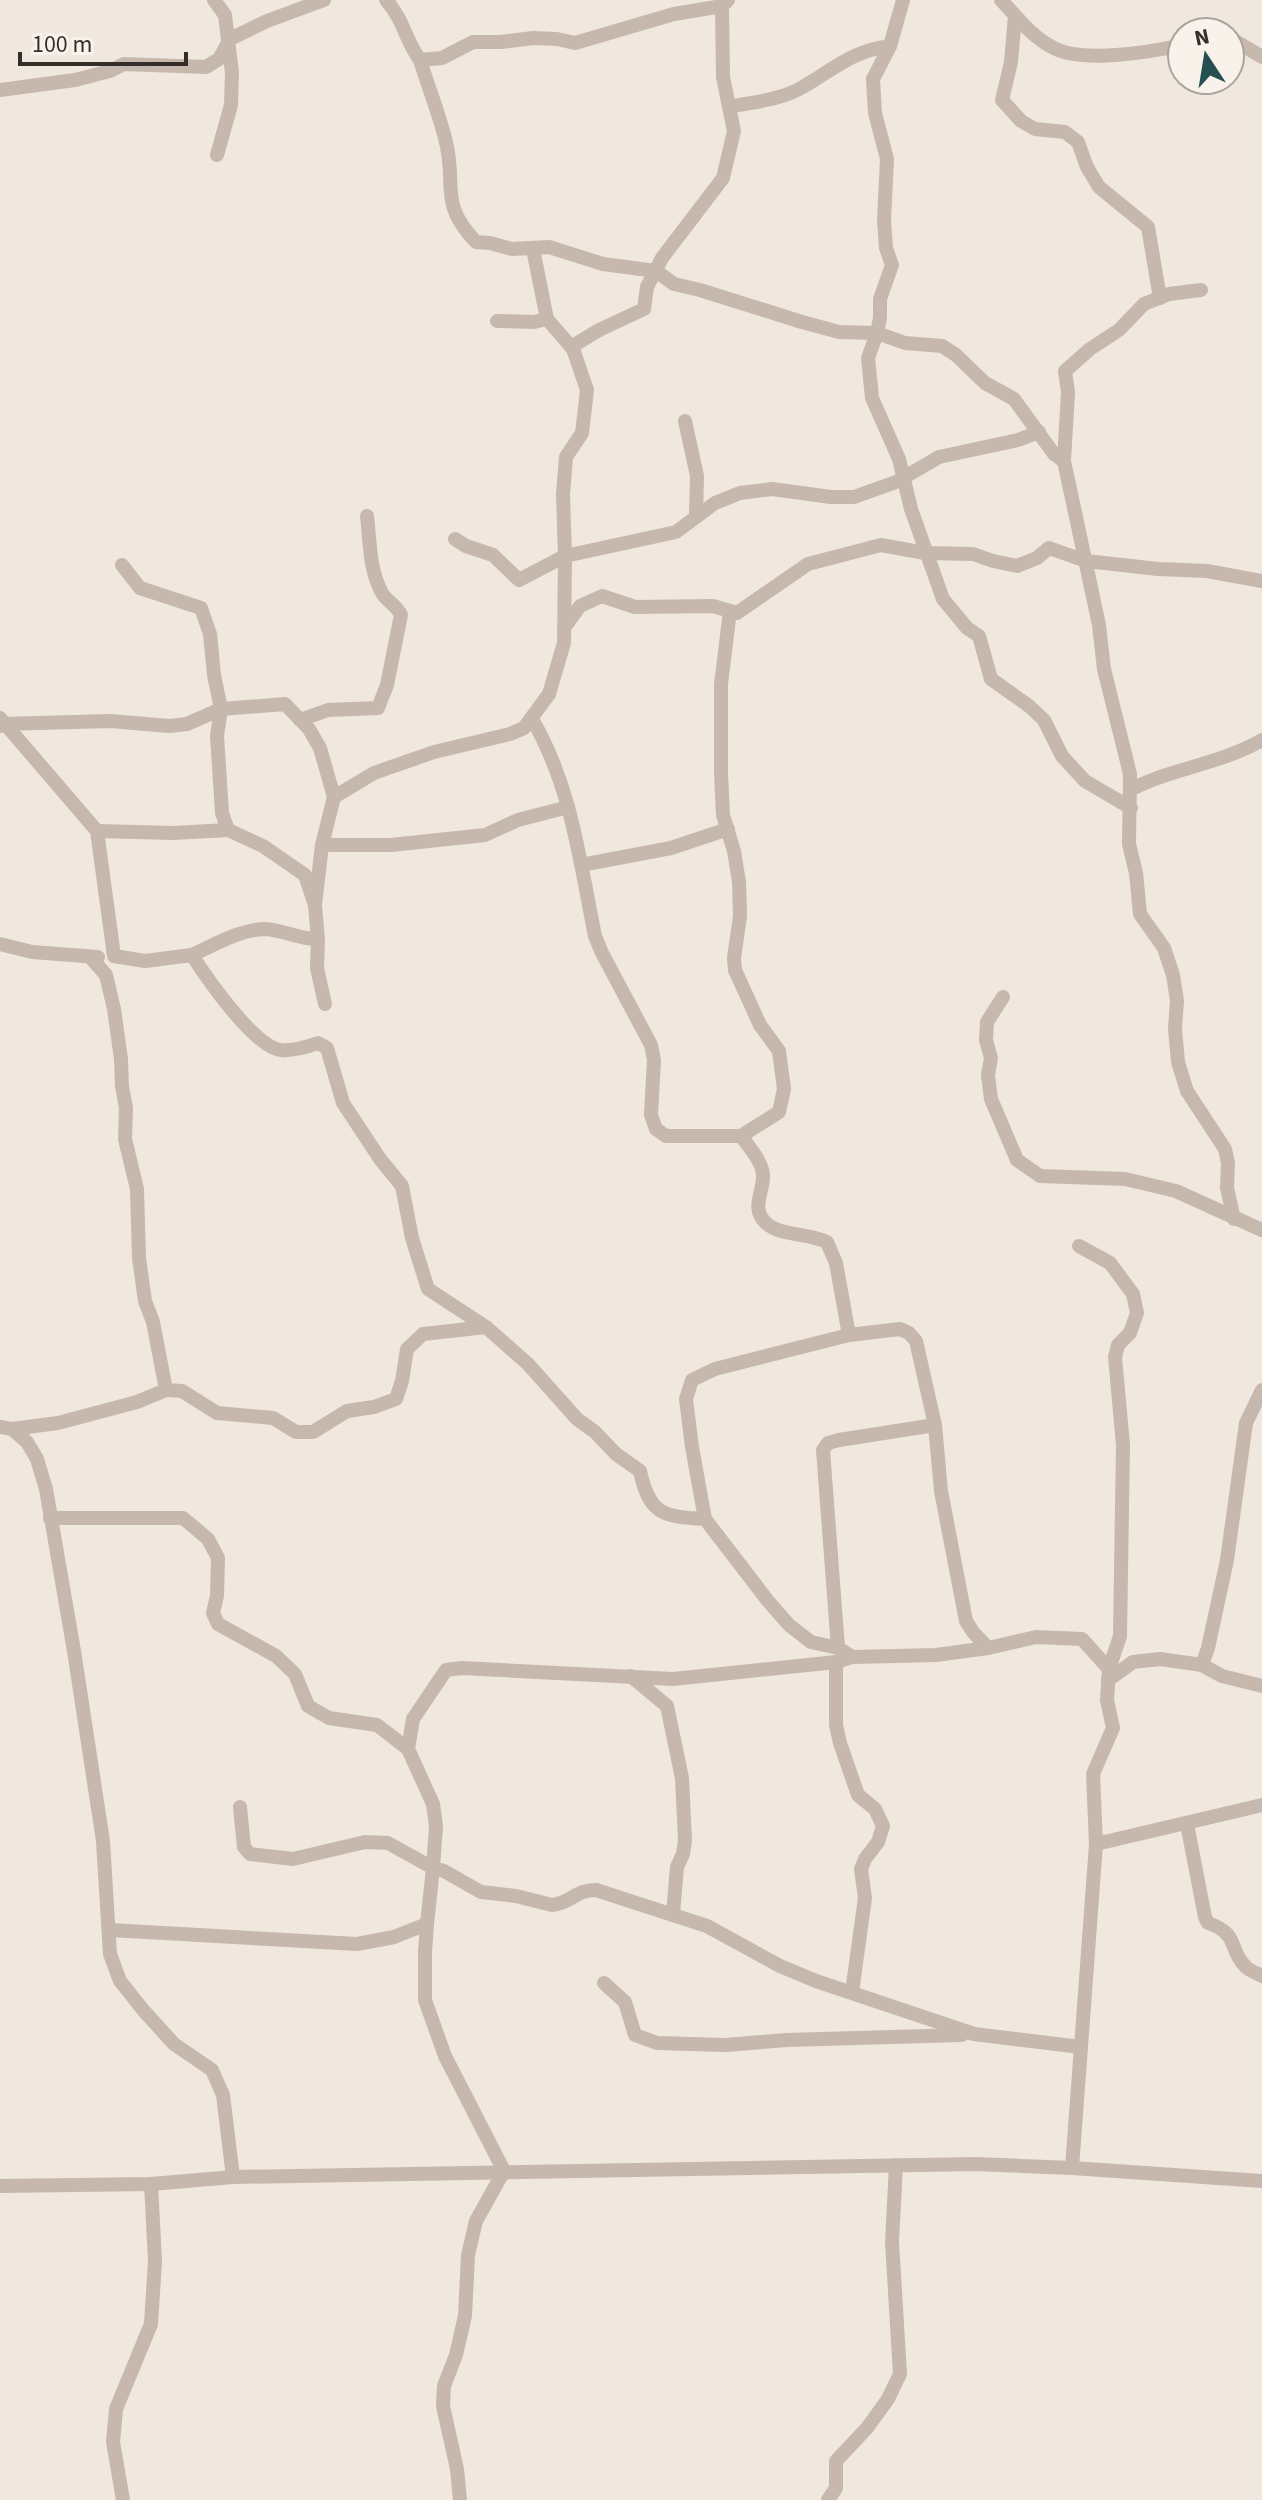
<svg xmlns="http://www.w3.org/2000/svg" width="1262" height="2500" font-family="'Source Sans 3',sans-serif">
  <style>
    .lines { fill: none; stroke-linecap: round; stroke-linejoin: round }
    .minor { stroke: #c6b8ac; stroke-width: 14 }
  </style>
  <rect width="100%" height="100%" fill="#f0e7df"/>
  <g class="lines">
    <g class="minor">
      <polyline points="214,0 225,15 232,73 231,105 217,155"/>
      <path d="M386,0C404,20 405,40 420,60C428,86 438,111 445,138C458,185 437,201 476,242L490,243L512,249L549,247L603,264L656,271L674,284L700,290L802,322L839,332L877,333L868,358L872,398L899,459L911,509L943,599L967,628L979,636L991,679L1029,706L1044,720L1062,756L1085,781L1131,808"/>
      <polyline points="903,0 890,46 873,79 875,113 887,159 884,220 886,248 892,265 880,299 880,318 877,333 905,343 942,346 956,355 985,383 1014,399 1054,454 1064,461"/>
      <path d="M1001,0C1017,17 1031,36 1052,47C1080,64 1151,52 1182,45"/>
      <polyline points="1015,16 1011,62 1002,100 1021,121 1035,129 1065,132 1078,142 1087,167 1099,187 1148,227 1160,298"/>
      <polyline points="1230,41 1237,42 1262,57"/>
      <polyline points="420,60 442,58 473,42 501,42 533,38 557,39 575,43 674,14 722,6 728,0"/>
      <polyline points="0,90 75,80 110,71 124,64 206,67 219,59 230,39 267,21 324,0"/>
      <path d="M729,107C753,102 780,100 801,88C833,70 851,51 890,46"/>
      <polyline points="533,249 547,319"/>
      <polyline points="1201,290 1169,294 1144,304 1119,330 1090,349 1065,371 1068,392 1064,461 1099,625 1104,669 1130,774 1129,844 1136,873 1140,914 1164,948 1173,975 1177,1001 1175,1029 1178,1062 1187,1091 1225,1149 1228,1163 1227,1188 1234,1219"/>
      <polyline points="571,347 599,330 644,309 647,287 662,258 723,178 734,131 723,77 722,6"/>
      <polyline points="685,421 697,476 696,516"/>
      <polyline points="455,539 466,546 493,555 519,580 565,556 563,494 566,457 582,433 587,390 573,349 547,319 534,322 497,321"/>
      <polyline points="122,565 140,588 201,608 210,634 214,675 221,709 217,736 222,813 228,830 263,846 305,875 315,905"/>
      <polyline points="730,611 721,684 721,773 723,815 734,851 739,882 740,916 734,958 735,970 760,1025 779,1051 784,1089 779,1112 741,1136"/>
      <polyline points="564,628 580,606 602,596 635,607 713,606 737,613 808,564 881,545 925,553 973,554 993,561 1017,566 1037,558 1049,548 1086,561 1158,569 1207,571 1262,581"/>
      <path d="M0,718L97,831L114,956L145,961L192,955C206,977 255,1048 281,1050C293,1051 307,1047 318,1043L327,1048L343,1103L380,1159L402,1186L412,1238L428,1289L486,1327L528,1364L577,1419L595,1432L616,1454L640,1471C649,1514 663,1517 705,1519L768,1601L789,1625L811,1642L838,1648L852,1657"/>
      <path d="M532,719C571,785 580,862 595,936L602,953L651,1045L654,1060L651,1115L656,1129L666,1136H741C749,1147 762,1161 763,1175C764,1192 750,1208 766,1223C779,1236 809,1233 827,1242L836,1263L849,1335"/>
      <path d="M300,720L328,710L378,708L387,685L401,615C396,604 385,601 381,591C369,568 370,540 367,516"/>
      <polyline points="1,726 3,724 111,721 169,726 187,724 221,709 285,704 309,729 320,748 334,797 374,773 434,752 510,734 524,728 549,694 564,643 565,556 676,532 715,503 740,493 772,489 831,497 854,497 896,482 939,457 1018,440 1039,432"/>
      <path d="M1130,790C1172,768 1221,764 1262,740"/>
      <polyline points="97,831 173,833 228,830"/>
      <polyline points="322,845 391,845 485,835 518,820 568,807"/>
      <polyline points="581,865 671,848 728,829"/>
      <polyline points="0,944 32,952 98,957"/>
      <path d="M192,955C214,945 239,930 264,929C279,929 298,938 314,939"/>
      <polyline points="91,958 106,975 114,1009 121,1059 122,1086 126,1108 125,1139 137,1189 139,1258 145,1301 153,1322 166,1390"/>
      <polyline points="1003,997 987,1022 986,1040 991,1058 988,1075 991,1099 1017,1160 1040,1176 1125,1179 1176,1191 1262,1230"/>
      <polyline points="325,1004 317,968 318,940 315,905 322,845 334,797"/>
      <polyline points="0,1427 12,1429 27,1442 37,1459 46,1489 74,1651 103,1841 110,1954 120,1981 144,2011 174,2044 212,2070 223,2095 233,2177"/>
      <polyline points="12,1429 58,1423 137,1402 166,1390 182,1391 217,1413 273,1418 296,1432 313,1432 347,1411 374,1407 396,1399 402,1381 407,1349 423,1334 486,1327"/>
      <path d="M50,1518H183L208,1539L218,1558L217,1596L213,1613L218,1624L276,1656L295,1674L308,1706L329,1718L377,1725L408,1749L433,1804L436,1826L433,1868L444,1871L481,1892L516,1896L552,1905C572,1903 574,1890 596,1890L707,1926L780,1966L816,1981L974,2034L1081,2047"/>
      <polyline points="705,1519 692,1447 686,1399 692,1380 715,1369 849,1335 900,1329 909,1333 916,1341 935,1425 941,1491 966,1621 973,1632 988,1648"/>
      <polyline points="838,1648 823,1450 828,1443 839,1440 935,1425"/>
      <polyline points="836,1662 836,1725 840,1743 858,1795 875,1809 883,1826 878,1842 865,1859 861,1869 865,1898 852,1992"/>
      <polyline points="1202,1665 1208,1648 1227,1560 1246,1423 1262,1390"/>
      <polyline points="631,1676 667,1706 682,1778 685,1840 683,1854 677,1867 673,1914"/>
      <polyline points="1108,1680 1133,1662 1160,1659 1202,1665 1222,1676 1262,1686"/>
      <polyline points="408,1749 413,1719 446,1670 462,1668 673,1679 836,1662 852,1657 936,1655 988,1648 1036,1637 1082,1639 1109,1669"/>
      <path d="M1187,1824L1205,1917L1208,1923C1240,1934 1228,1949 1245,1966C1249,1971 1257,1973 1262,1976"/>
      <polyline points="1096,1844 1262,1805"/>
      <polyline points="427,1924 425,1952 425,2000 445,2056 504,2171 476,2221 468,2255 465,2316 456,2355 444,2386 443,2406 457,2469 460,2500"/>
      <polyline points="110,1930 357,1944 394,1937 427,1924 433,1868 388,1843 365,1842 293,1859 250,1854 244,1847 240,1807"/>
      <polyline points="604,1983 625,2002 635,2035 657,2043 726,2045 787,2040 962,2035"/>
      <polyline points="1072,2168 1096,1844 1093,1774 1113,1728 1107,1700 1109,1669 1120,1636 1123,1445 1115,1357 1118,1345 1130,1333 1137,1313 1133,1294 1110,1263 1079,1246"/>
      <polyline points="0,2186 151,2184 233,2177 976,2164 1072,2168 1262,2181"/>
      <polyline points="123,2500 113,2442 116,2409 151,2324 155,2261 151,2184"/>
      <polyline points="828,2500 836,2488 836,2461 867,2428 888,2399 900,2374 892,2242 896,2165"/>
    </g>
  </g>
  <g transform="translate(1206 56) rotate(348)"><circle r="38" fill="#f8f2eb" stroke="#aaa39e" stroke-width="2"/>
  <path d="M0-6L14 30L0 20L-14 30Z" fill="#255052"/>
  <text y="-12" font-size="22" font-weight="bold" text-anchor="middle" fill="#352d2a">N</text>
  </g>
  <path d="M20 52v12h166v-12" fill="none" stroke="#352d2a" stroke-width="4"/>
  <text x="32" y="52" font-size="24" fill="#352d2a" stroke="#f8f2eb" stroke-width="6" paint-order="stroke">100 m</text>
</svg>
